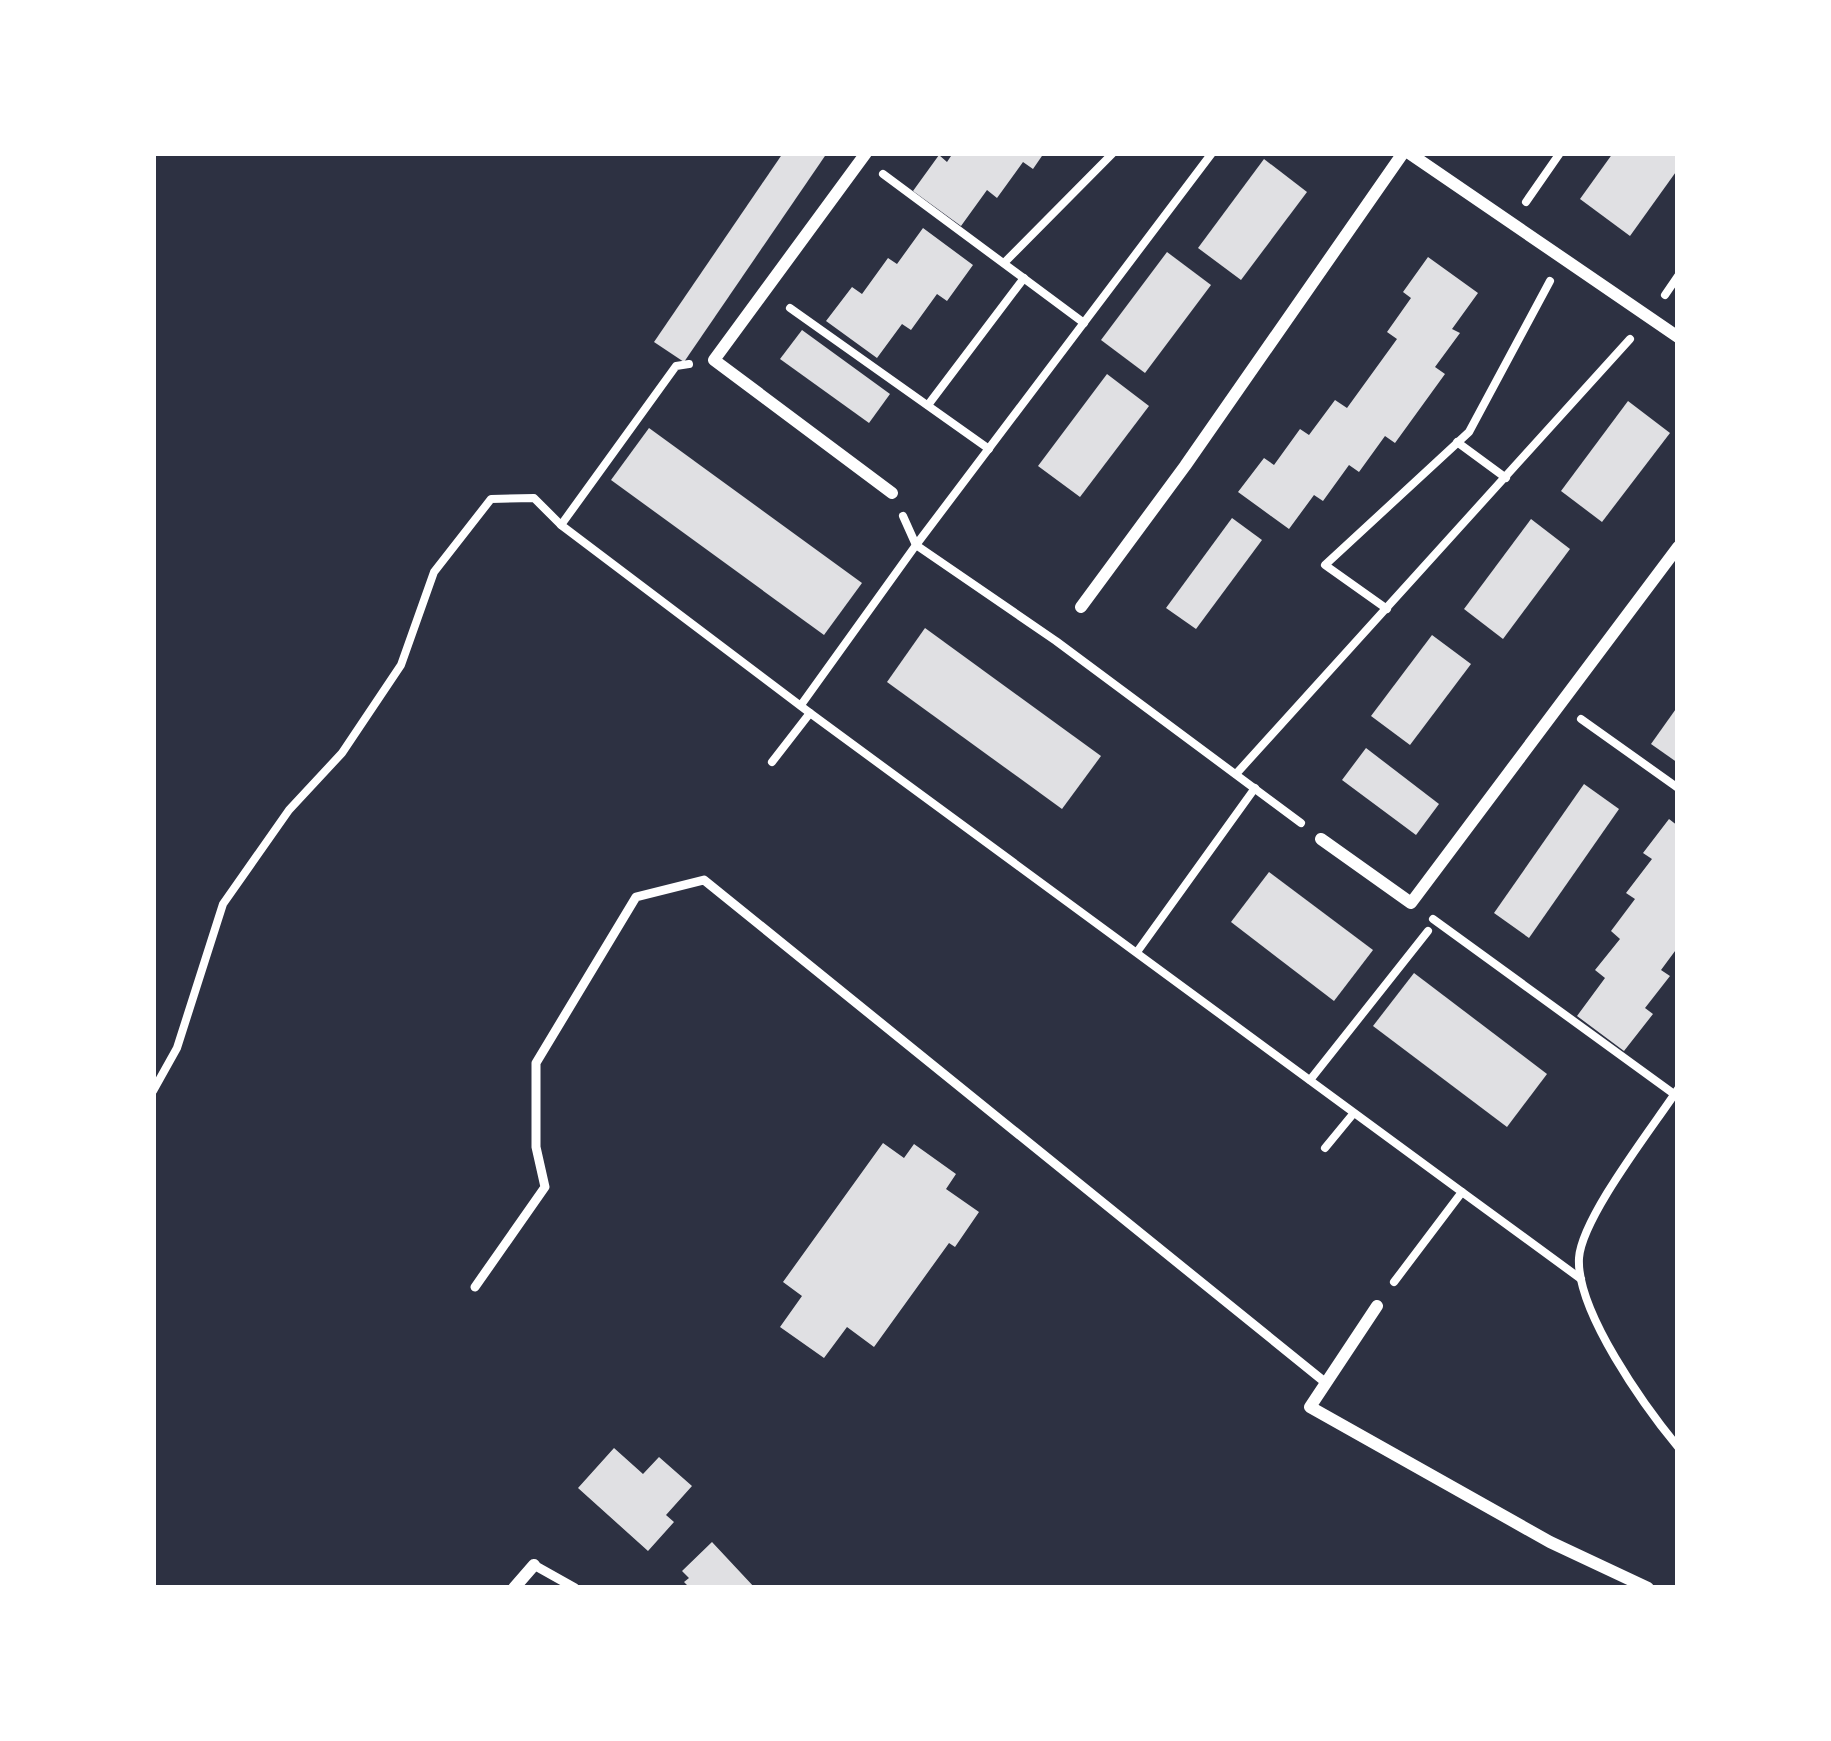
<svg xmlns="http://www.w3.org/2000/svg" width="1831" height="1741" font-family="Rubik,sans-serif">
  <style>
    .building { fill: #e0e0e3 }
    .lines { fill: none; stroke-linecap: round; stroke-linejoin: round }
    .path { stroke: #fff; stroke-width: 8 }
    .service { stroke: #fff; stroke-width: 9 }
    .minor { stroke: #fff; stroke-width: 12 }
  </style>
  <rect width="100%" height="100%" fill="#2d3142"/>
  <g class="building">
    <polygon points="783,153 827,153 684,362 654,342"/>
    <polygon points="953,153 1044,153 1033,169 1023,162 997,198 987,190 961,226 913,191 939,155 947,162"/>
    <polygon points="1613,153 1678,153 1678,169 1630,236 1580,199"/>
    <polygon points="1264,159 1307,192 1241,280 1198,248"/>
    <polygon points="923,228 973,265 947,301 937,294 911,330 902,324 877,358 826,321 852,287 862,294 888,258 897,264"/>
    <polygon points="1167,252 1211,285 1145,373 1101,340"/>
    <polygon points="1428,257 1478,293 1452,329 1460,333 1435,367 1445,374 1395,443 1385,436 1359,472 1349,465 1323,501 1314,495 1289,529 1238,492 1264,458 1274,465 1300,429 1309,435 1335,400 1347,408 1397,339 1387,332 1411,298 1403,292"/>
    <polygon points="802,330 890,394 869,423 780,359"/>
    <polygon points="1107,374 1149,406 1080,497 1038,466"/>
    <polygon points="1628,401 1670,433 1602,522 1561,491"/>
    <polygon points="649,428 862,583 824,635 611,480"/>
    <polygon points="1232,518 1262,540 1196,629 1166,608"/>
    <polygon points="1531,519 1570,549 1503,639 1464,609"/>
    <polygon points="925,628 1101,756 1062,809 887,682"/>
    <polygon points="1432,635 1471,664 1410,745 1371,716"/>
    <polygon points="1678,706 1678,763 1651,744"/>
    <polygon points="1366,748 1439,804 1416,835 1342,780"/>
    <polygon points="1584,784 1619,809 1529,938 1494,913"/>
    <polygon points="1669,819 1678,826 1678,926 1675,930 1678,932 1678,947 1661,970 1670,976 1645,1008 1653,1014 1624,1051 1577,1016 1605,978 1595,970 1620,939 1611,931 1635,899 1626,893 1652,859 1643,853"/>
    <polygon points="1269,872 1373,950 1334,1001 1231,922"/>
    <polygon points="1414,973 1547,1074 1507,1127 1373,1026"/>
    <polygon points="883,1143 904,1158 914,1144 956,1174 946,1189 979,1212 955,1247 949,1243 874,1347 847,1327 824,1358 780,1327 802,1296 783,1282"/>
    <polygon points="614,1448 643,1474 659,1457 692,1486 666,1515 674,1522 648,1551 578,1488"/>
    <polygon points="712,1542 755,1588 690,1588 684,1582 689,1578 682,1571"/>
  </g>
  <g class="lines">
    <g class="path">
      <polyline points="883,174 1084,323"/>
      <polyline points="1526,202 1560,153"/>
      <polyline points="1004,263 1113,153"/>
      <polyline points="1665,295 1678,276"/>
      <polyline points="790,308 989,449"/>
      <polyline points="689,364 676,366 561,525 810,713 1462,1192 1394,1282"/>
      <polyline points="928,405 1024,278"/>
      <polyline points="1457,442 1506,478"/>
      <polyline points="903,516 916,545 1056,641 1301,823"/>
      <polyline points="1387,609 1325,565 1469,432 1550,281"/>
      <polyline points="801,705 916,545 1212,153"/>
      <polyline points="1581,719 1678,788"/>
      <polyline points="772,762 810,713"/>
      <polyline points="1236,774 1630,339"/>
      <polyline points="1433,919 1674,1094"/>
      <polyline points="1137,952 1255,788"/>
      <polyline points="1310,1080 1428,931"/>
      <path d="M1678,1089C1653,1127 1582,1217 1579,1258C1576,1311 1645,1407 1678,1447"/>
      <polyline points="153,1091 177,1048 223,904 289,810 342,753 401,665 434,572 491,499 534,498 561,525"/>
      <polyline points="1325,1148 1353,1114"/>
      <polyline points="1462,1192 1581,1279"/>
    </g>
    <g class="service">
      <polyline points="475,1287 545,1187 536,1147 536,1063 636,897 704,880 1326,1383"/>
      <polyline points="534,1565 575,1588"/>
    </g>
    <g class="minor">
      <polyline points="866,153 714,360 892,493"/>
      <polyline points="1409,153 1678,337"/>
      <polyline points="1081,607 1185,466 1403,153"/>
      <polyline points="1321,839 1411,903 1678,547"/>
      <polyline points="1377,1306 1310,1407 1550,1542 1648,1588"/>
      <polyline points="514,1588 534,1565"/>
    </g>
  </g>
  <rect width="1831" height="1741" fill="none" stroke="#ffffff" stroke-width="312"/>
</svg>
